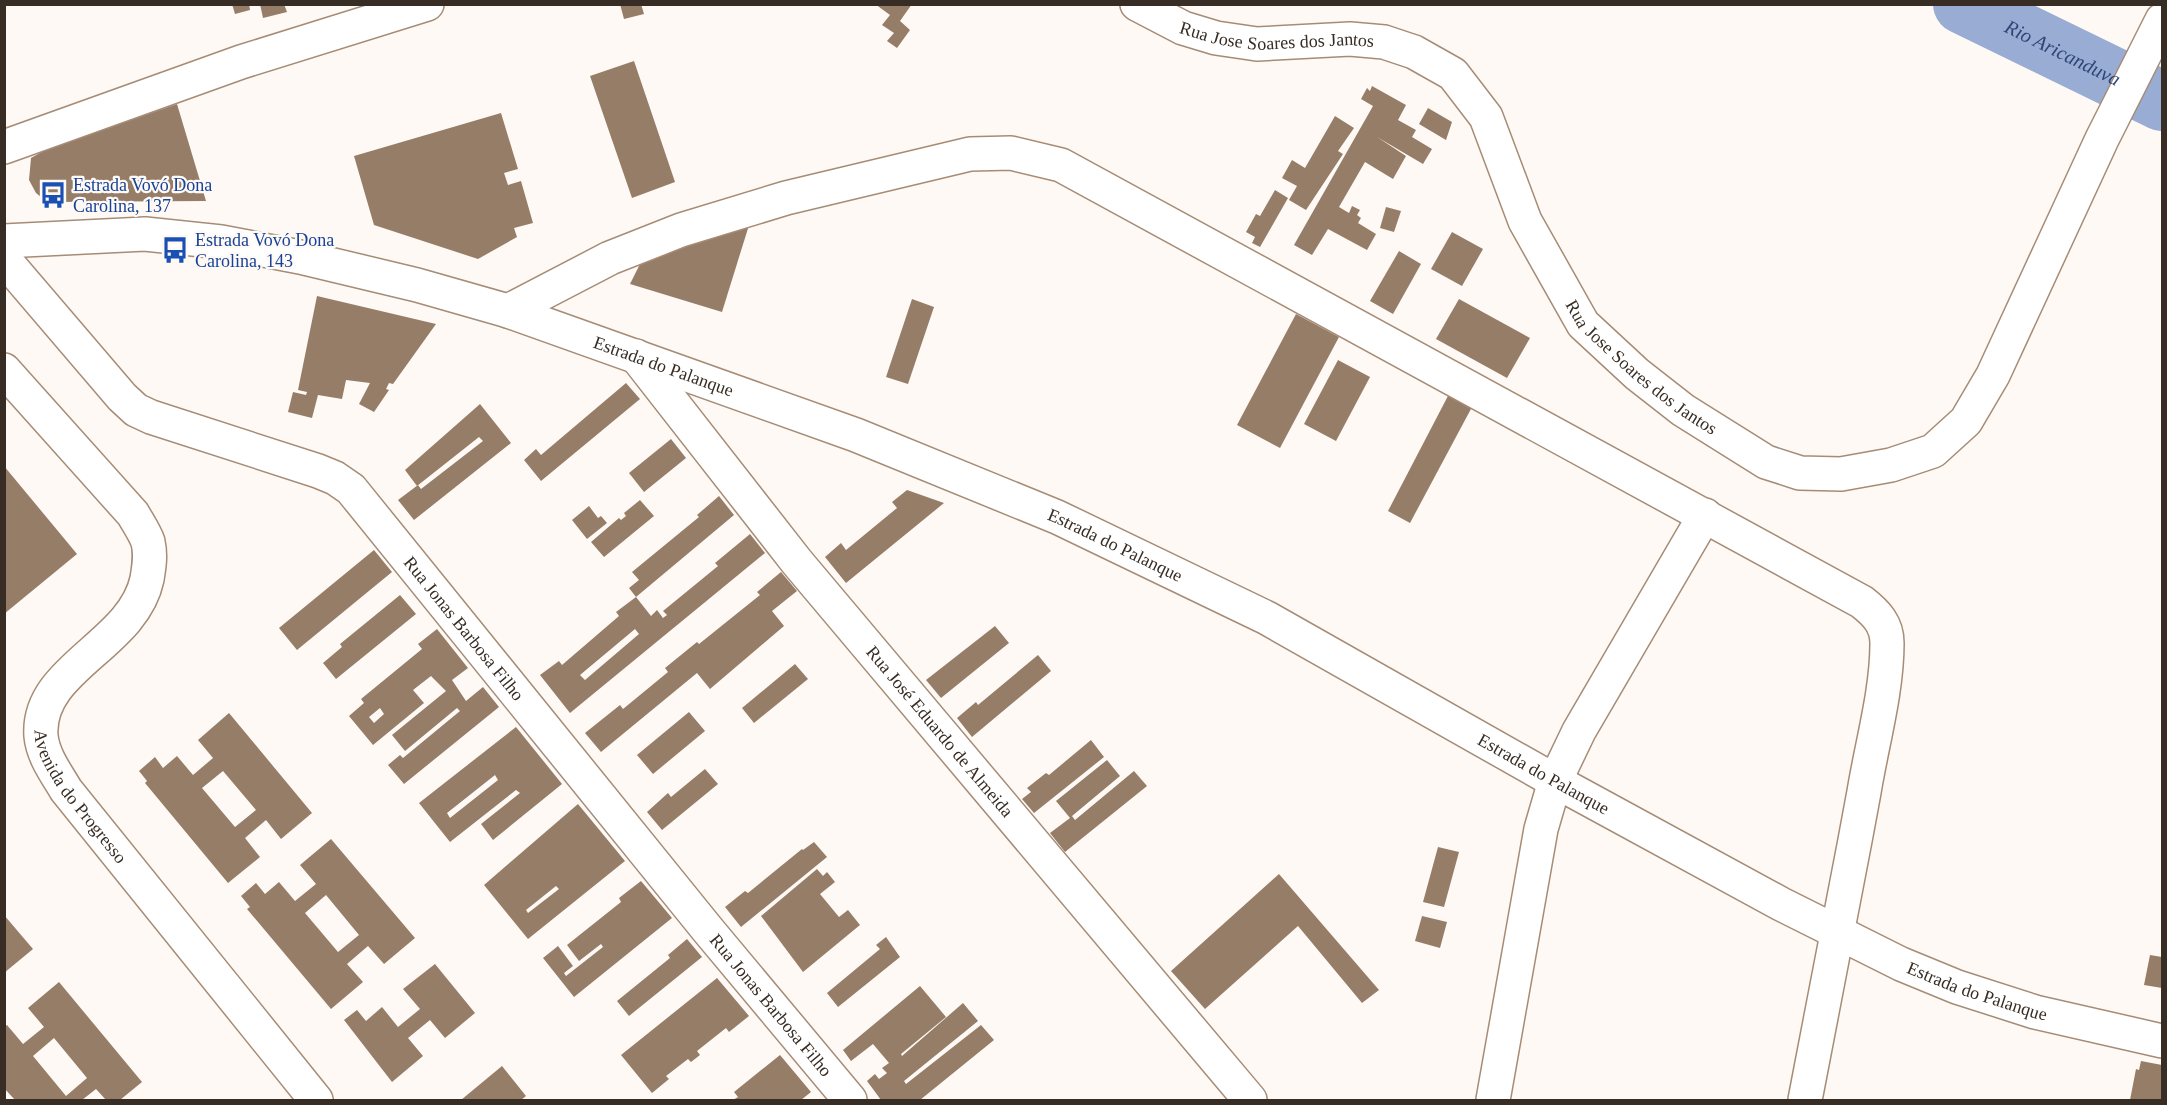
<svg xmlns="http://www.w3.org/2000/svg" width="2167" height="1105" font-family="Georgia,serif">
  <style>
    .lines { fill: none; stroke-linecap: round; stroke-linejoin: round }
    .river { stroke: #99acd3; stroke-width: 60 }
    .building { fill: #967d68; fill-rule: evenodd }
    .minor-casing { stroke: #a68c76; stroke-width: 36 }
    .minor { stroke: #fff; stroke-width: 33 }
    .labels { text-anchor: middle; stroke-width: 4.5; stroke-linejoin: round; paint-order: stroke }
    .street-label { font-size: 18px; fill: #372d24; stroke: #fef9f4 }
    .transit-label { font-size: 18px; fill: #164399; stroke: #fef9f4; text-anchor: start }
    .water-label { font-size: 20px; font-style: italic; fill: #2e4578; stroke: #fef9f4 }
  </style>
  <rect width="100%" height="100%" fill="#fef9f4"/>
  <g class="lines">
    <path class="river" id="s1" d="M1963,4L2162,101"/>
  </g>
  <g class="building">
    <polygon points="232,4 249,4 250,10 235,14"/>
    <polygon points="260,4 284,4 287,12 263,18"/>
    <polygon points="620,4 641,4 644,14 624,19"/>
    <polygon points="875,4 912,4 900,21 910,30 897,48 887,41 894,33 882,25 890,15"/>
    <polygon points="634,61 675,182 632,198 590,76"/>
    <polygon points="1372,86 1406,105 1398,120 1416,130 1412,137 1432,149 1423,164 1377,137 1406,156 1393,179 1365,162 1339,207 1349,213 1352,206 1360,210 1357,215 1361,218 1358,223 1376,234 1367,250 1328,229 1312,255 1294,245 1373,106 1361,99 1367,88 1370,91"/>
    <polygon points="177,104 206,201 47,202 36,193 29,180 31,158 47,149"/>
    <polygon points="1428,108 1452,122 1446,140 1419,124"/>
    <polygon points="501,113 518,169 504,173 508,185 521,181 533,223 514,228 517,237 478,259 374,225 354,156"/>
    <polygon points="1335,116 1354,128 1338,151 1343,154 1306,210 1289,200 1297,186 1282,178 1292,160 1305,168"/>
    <polygon points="1275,190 1288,198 1260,247 1252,243 1255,237 1246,232 1256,214 1260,216"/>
    <polygon points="1386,207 1401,211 1394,232 1380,228"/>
    <polygon points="754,209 722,312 630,284 647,250"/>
    <polygon points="1452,232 1483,249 1462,286 1431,269"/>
    <polygon points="1399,251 1421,264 1393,314 1370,301"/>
    <polygon points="317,296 436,324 393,384 389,383 386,389 389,390 374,412 359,404 370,383 346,380 342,399 318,395 312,418 288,412 293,392 306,395 307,392 298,390"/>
    <polygon points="912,299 934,307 908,384 886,377"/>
    <polygon points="1459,299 1530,338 1507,378 1436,339"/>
    <polygon points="1296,314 1339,337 1280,448 1237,425"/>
    <polygon points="1338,360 1370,377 1336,441 1304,424"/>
    <polygon points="626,383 640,399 541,481 524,460 536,449 541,455"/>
    <polygon points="1449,394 1472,407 1410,523 1388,511"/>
    <polygon points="480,404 511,443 414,520 398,500 418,485 421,489 483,441 479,437 417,486 405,470"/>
    <polygon points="671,439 686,458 644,492 629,473"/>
    <polygon points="4,466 77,554 4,614"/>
    <polygon points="907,490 944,503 846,583 825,557 841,543 846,550 897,508 892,502"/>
    <polygon points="719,496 734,515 636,597 629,588 639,580 632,572 699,517 697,515"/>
    <polygon points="640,500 654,516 604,557 591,542 619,518 621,520 626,516 624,513"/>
    <polygon points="589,506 598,518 601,516 607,523 587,539 572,520"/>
    <path d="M750,534L765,553L570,713L540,675L559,661L562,665L619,616L616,612L636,597L651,616L657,610L663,618L667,615L663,611L718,566L715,563ZM635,629L639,634L585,680L580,675Z"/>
    <polygon points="374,550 392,572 297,650 279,628"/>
    <polygon points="781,572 797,591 772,611 784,626 710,689 697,673 601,752 585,733 620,705 623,709 668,672 665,668 697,642 699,644 760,595 757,592"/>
    <polygon points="400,595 416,614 336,679 323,663 342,647 340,644"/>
    <polygon points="995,626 1009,643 941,698 926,680"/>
    <path d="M437,629L468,668L452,680L466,701L483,687L499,707L404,784L388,765L400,755L403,758L460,711L457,708L405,751L392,735L446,691L431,676L413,690L424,703L373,745L349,716L364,703L361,699L422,649L418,644ZM380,708L384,714L374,723L369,717Z"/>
    <polygon points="1038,655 1051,671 972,737 957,718 976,702 978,705"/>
    <polygon points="795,664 808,679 754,723 742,708"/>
    <polygon points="689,712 705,731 653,774 637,755"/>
    <path d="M229,713L312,813L281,839L266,820L245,838L260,857L228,883L145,783L147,781L139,771L155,757L163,768L177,756L193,775L213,758L198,740ZM223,771L256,810L235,827L202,788Z"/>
    <path d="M516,727L562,784L493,840L481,824L520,793L516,790L450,842L419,803ZM495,775L498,780L450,818L447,813Z"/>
    <polygon points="1091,740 1104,757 1034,813 1022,799 1031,792 1027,788 1046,773 1049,775"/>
    <polygon points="1107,760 1120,776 1072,816 1075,820 1134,771 1147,786 1065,852 1050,833 1070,818 1056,801"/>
    <polygon points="705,769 718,784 662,830 647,812 668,793 671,797"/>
    <path d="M578,804L625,861L528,939L484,885ZM556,886L559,889L528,913L526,910Z"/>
    <path d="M331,839L415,938L384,964L368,946L347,964L363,982L331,1009L247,909L250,907L241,896L256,883L265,894L279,882L295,901L316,884L300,865ZM326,895L359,935L338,952L305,913Z"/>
    <polygon points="814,842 827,857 741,927 725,907 745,891 748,893 802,849 803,850"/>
    <polygon points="1438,847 1459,852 1444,907 1423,902"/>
    <polygon points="817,869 823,876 827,872 835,882 820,894 839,917 848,910 860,925 803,972 761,916"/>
    <polygon points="1279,874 1379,990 1362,1003 1298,926 1205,1009 1171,971"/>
    <polygon points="641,881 672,918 574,997 543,958 558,946 573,966 564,973 566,976 603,947 601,944 579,961 567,945 621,902 619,898"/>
    <polygon points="4,915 33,949 4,973"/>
    <polygon points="1422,916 1447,922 1440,948 1415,941"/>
    <polygon points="886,937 900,957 838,1007 827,993 880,949 876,945"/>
    <polygon points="687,939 702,957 629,1016 617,1001 670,958 668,955"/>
    <polygon points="2150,955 2162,957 2162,988 2144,985"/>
    <polygon points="435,964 475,1013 445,1038 430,1020 408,1038 423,1056 392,1082 344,1020 357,1010 366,1021 382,1007 398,1027 420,1009 403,989"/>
    <polygon points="717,978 749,1016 729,1032 726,1028 697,1051 700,1055 691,1062 688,1059 666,1076 669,1079 652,1093 621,1055"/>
    <path d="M59,982L142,1082L120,1100H106L96,1089L82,1100H15L4,1088V1027L7,1025L23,1044L44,1027L28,1008ZM54,1038L87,1078L66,1096L33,1056Z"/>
    <polygon points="920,986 946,1017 901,1054 902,1056 963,1003 978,1021 904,1081 906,1084 981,1025 994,1040 920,1100 881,1100 867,1081 875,1074 879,1079 887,1073 882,1068 889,1063 873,1044 851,1061 843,1050"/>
    <polygon points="780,1055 811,1092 801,1100 733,1100 738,1097 734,1092"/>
    <polygon points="2141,1061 2162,1065 2162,1100 2130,1100 2136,1069 2139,1070"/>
    <polygon points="502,1066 526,1096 521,1100 461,1100"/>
  </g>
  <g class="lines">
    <defs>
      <g id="minor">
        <path id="s2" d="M1137,4L1183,28L1216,38L1257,44L1350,39L1384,42L1414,52L1453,74L1486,117L1525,221L1583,324L1637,374L1683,410L1766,462L1800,473L1841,474L1891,465L1933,451L1966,421L1993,375L2102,139L2162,20"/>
        <polyline points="4,147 241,62 427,4"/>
        <path id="s3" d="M4,241L145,234L221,242L300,257L417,285L508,311L856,435L1057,517L1267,618L1555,781L1781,904L1901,964L1957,987L2035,1012L2162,1041"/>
        <path id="s4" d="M4,259L122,397L136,410L151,417L318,471L335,478L351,489L708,930L850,1100"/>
        <path d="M508,311L610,258L681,230L786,198L970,154L1011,153L1061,165L1862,602C1876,613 1887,624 1887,643C1887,692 1872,743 1864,792C1845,895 1825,998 1805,1100"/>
        <path id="s5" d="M636,356L797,562L1250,1100"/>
        <path id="s6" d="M4,370L133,514C138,523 145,533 148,542C151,555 149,567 147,579C133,646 36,668 41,736C43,756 56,773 66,790L316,1100"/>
        <polyline points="1493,1100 1541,829 1555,781 1579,731 1705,515"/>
      </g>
    </defs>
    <use href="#minor" class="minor-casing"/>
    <use href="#minor" class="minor"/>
  </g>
  <defs>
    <symbol id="bus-bare" viewBox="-9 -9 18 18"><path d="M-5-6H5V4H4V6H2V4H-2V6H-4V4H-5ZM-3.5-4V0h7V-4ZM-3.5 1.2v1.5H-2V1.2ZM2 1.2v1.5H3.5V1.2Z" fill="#1a4fb4" stroke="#fef9f4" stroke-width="2.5" paint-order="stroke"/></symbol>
  </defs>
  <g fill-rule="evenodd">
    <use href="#bus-bare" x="34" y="176" width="38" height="38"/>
    <use href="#bus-bare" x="156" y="231" width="38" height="38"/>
  </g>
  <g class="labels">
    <g class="street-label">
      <text dy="6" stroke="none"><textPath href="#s2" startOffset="147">Rua Jose Soares dos Jantos</textPath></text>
      <text dy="6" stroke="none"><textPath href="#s2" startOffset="687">Rua Jose Soares dos Jantos</textPath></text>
      <text dy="6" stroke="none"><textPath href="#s3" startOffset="678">Estrada do Palanque</textPath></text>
      <text dy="6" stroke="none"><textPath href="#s3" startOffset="1164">Estrada do Palanque</textPath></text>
      <text dy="6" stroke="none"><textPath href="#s4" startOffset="610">Rua Jonas Barbosa Filho</textPath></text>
      <text dy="6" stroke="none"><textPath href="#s5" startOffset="483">Rua José Eduardo de Almeida</textPath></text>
      <text dy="6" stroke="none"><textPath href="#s3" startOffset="1650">Estrada do Palanque</textPath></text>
      <text dy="6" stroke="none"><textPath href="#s6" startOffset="530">Avenida do Progresso</textPath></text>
      <text dy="6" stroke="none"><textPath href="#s3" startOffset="2136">Estrada do Palanque</textPath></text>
      <text dy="6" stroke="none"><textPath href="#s4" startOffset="1096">Rua Jonas Barbosa Filho</textPath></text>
    </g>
    <g class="transit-label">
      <text x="73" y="191">Estrada Vovó Dona<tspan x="73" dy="21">Carolina, 137</tspan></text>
      <text x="195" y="246">Estrada Vovó Dona<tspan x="195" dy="21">Carolina, 143</tspan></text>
    </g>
    <g class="water-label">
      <text dy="7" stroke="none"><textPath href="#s1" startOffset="111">Rio Aricanduva</textPath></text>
    </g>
  </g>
  <rect width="2167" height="1105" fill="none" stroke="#372d24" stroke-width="12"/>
</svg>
